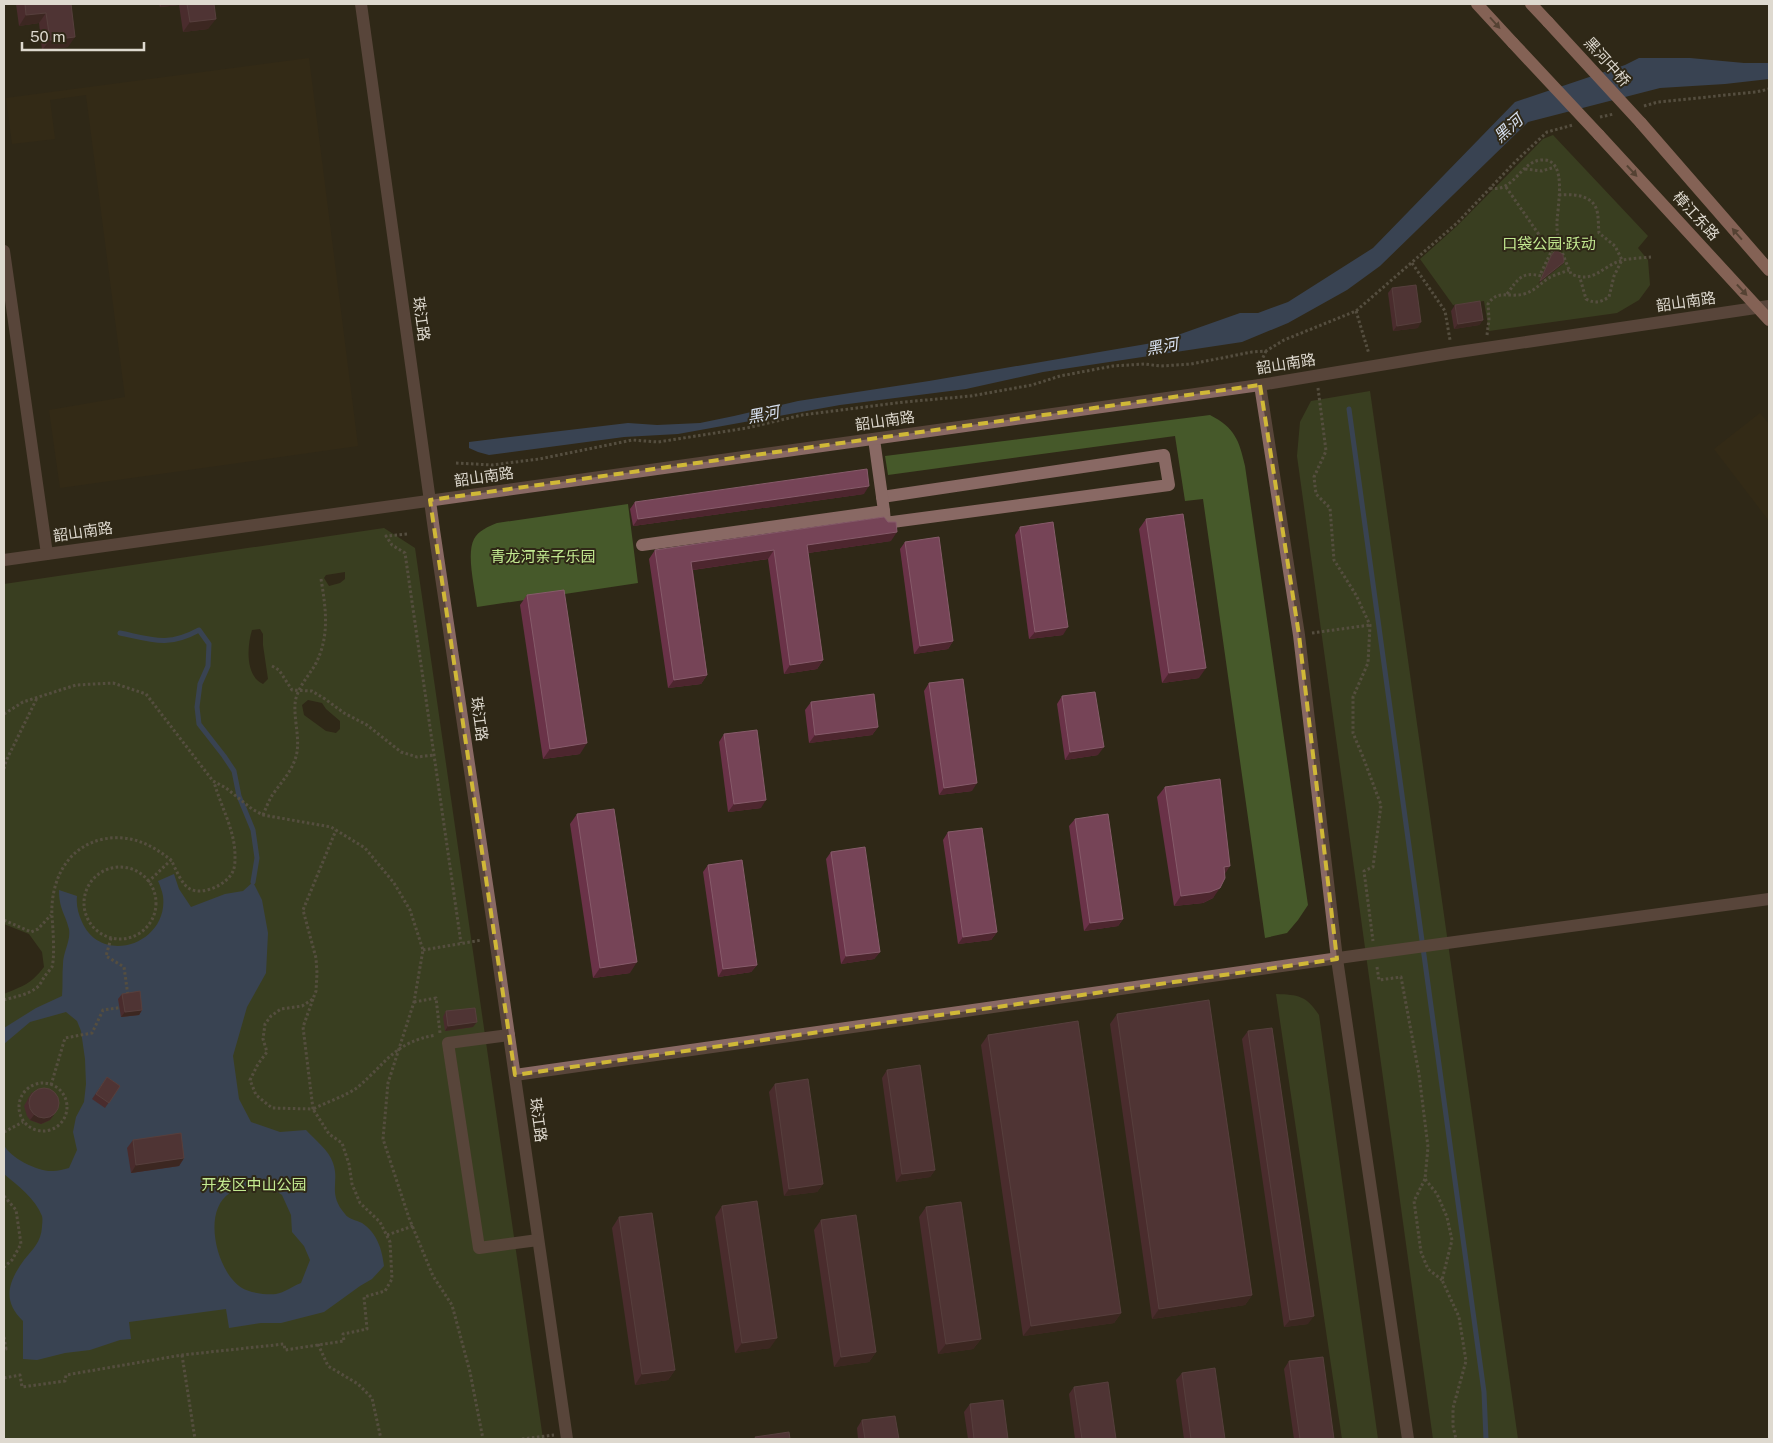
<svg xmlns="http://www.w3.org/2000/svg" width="1773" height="1443" font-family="'Public Sans','Noto Sans SC',sans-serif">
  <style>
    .built { fill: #382d16 }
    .green { fill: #46592a; fill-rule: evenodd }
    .water { fill: #466499; fill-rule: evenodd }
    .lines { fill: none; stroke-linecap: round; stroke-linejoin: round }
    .stream { stroke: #466499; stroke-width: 5 }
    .path { stroke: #837d70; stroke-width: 3; stroke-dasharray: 2.5 2.5; stroke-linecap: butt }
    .minor { stroke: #896964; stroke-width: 12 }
    .major { stroke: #eaa9a0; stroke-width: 12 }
    .major-bridge { stroke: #eaa9a0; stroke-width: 12 }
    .wall { fill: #6a3248 }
    .shaded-wall { fill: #4d262e }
    .building { fill: #764457; stroke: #865b6a }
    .oneway { fill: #836255 }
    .marked { fill: none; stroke: #d0b837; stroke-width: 4; stroke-dasharray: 10 6; stroke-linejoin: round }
    .labels { text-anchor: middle; stroke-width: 4; stroke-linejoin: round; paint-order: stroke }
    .street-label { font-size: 15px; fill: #ded9cf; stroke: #2f2817 }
    .park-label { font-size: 15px; fill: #c3ea91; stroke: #2f2817 }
    .water-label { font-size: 16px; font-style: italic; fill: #d7e0f0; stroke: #2f2817 }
  </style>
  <rect width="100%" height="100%" fill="#2f2817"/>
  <g class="built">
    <polygon points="309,58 358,446 60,488 49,410 125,397 86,95 50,100 55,139 12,144 6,98"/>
    <polygon points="1760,413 1769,424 1769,521 1714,449"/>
  </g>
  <g class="green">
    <polygon points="1553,135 1648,236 1638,248 1648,260 1650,285 1639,300 1617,313 1489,331 1484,301 1453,305 1420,259 1457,226 1543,139"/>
    <polygon points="1370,391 1518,1439 1433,1439 1297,456 1300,422 1311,401"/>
    <path d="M1210,415C1235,428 1239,440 1245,466L1308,905L1298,920L1287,933L1265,938L1203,499L1185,501L1175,436L888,475L885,456Z"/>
    <path d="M628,504L638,583L477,607C475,589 466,554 474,539C478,531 489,526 497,523Z"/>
    <path d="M384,528L415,548L543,1439H4V994C23,986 31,984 44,967L42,952L29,934L4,924V584ZM345,572V579L340,583L329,586L324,578L326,575ZM260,629L263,634V645L268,679L263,684C245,676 247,646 252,630ZM308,700L322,703L326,709L340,721V729L336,733L326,731L304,715L302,705Z"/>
    <path d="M1276,994C1298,995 1306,995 1319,1015L1378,1439H1342Z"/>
  </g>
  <g class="water">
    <polygon points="1639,58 1690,58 1744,63 1769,63 1769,79 1725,84 1660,88 1528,122 1380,266 1347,290 1288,323 1242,342 1043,372 966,389 840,405 678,434 624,437 489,455 478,452 469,448 469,442 628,423 657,425 700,423 734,416 798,401 929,381 1158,342 1240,313 1258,313 1288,302 1373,248 1515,102 1625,65"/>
    <path d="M174,874L179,889L191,907L225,894L243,891L253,882L262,900L268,933L266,973L247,1007L233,1056L239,1099L251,1122L280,1132L306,1130C315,1140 329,1150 333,1163C340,1182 327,1193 345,1214C348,1219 356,1220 362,1223C377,1233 382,1249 384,1266L372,1279L360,1286L324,1312L281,1323H261L229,1328L226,1309L129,1322L131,1339L120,1340L90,1350L65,1353L37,1360L23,1359V1321C2,1301 8,1282 24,1260C33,1249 41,1242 42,1227C42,1224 43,1220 42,1216C35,1198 18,1186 4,1174V1145C10,1158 38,1172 53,1171C58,1171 64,1169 69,1168L77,1150L73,1132L76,1117L84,1102L86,1084L85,1059L81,1031L77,1021L66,1012L30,1022L4,1044V1028L36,1008L62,996C63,985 62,975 63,964C63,952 71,941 69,929C65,913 59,909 59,890L77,896C76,905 78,913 82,922C102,967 169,943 163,896C162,891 160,885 158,881ZM252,1186L273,1189L282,1195L291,1215L292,1232L304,1246L310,1260L301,1283C293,1286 284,1293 276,1294C267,1295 250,1293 242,1288C217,1273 201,1211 230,1193C236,1189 246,1188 252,1186Z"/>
  </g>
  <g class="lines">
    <g class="stream">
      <polyline points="1349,409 1484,1392 1486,1439"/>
      <path d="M120,633C153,640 168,647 199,630L209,644L208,666L200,684L197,707L199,724L224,756L234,771L239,796L253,830L257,858L253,882"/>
    </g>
    <g class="path">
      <polyline points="1644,106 1658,102 1756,92 1769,89"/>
      <polyline points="1600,117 1614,114"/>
      <polyline points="1525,169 1542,171 1555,167"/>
      <polyline points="1506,187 1551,252 1540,275"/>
      <path d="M1490,188C1514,193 1520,162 1541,160C1570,157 1556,211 1557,226C1557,242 1565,260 1571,274C1595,284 1601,266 1623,260C1632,258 1642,258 1651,257"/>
      <path d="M1559,195C1571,194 1590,194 1596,208C1599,215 1598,225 1599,233L1615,246L1622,260L1614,276L1609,297C1601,302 1595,304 1586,299L1580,278"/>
      <polyline points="1551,252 1559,238"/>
      <polyline points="1412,263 1445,311 1450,340"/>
      <path d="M1507,294C1518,279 1522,271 1541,276"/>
      <polyline points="1356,311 1369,354"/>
      <path d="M1487,335L1489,319L1488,304C1498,289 1508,298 1524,294C1534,291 1538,286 1547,279C1553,275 1562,273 1569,270"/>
      <polyline points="1260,372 1260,364 1266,351"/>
      <polyline points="1318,388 1326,451 1314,477 1316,494 1330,508 1334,560 1356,595 1370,625 1368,663 1353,697 1353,733 1363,757 1381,805 1373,867 1364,871 1373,941"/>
      <polyline points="456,463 492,465 539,459 632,440 658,442 747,428 802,415 904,402 971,396 1032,385 1060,376 1113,366 1144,364 1161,366 1191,364 1252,352 1266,351 1284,340 1356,311 1457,223 1516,161 1547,132 1573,125"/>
      <polyline points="407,534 386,536 392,545 405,553 461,943"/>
      <polyline points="1312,633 1370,625"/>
      <polyline points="272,666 279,670 292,690 312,691 325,699 344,713 367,725 401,752 417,757 434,755"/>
      <polyline points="4,714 23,702 76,685 113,683 146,694 213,781 226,788 252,809 263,815 331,827 365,848 394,883 410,910 423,950 414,1002 388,1083 383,1139 409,1218 433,1276 452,1305 470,1372 483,1439"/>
      <polyline points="4,769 6,761 37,698"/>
      <path d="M263,815C266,808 269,800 273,794C283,780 294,769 297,752C300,734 291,710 297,695C301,684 309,675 315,665C330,637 326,609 321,579"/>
      <circle cx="120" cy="903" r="36"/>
      <path d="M148,882L171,860C176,869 181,884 190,889C203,896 228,884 233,871C235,867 235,861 235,856C235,830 221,807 214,782"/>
      <polyline points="4,920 31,932 38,929 51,915"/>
      <polyline points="111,938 106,956 124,967 128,996"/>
      <polyline points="423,950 482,940"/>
      <polyline points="1377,967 1379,980 1401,977 1419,1074 1428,1147 1425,1179 1437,1194 1447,1217 1452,1240 1442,1280 1459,1317 1466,1361 1453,1408 1453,1426 1456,1439"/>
      <polyline points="313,999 303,1027 313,1109 272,1108 256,1095 250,1080 258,1064 267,1052 263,1039 265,1024 271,1016 281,1009 302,1006 313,999 316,991 317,973 316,958 303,910 336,830"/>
      <path d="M4,1000C13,997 28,995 36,988C40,986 42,980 45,976C47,973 50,970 52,967C55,957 53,928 52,917C50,881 67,846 104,839C130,834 151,844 171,860"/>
      <polyline points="414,1002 436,998 440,1033"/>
      <circle cx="43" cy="1107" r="24"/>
      <polyline points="51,1085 65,1038 92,1033 103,1010 124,1007"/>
      <polyline points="4,1132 23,1122"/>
      <polyline points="1425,1179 1414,1201 1421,1252 1428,1269 1442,1280"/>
      <polyline points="4,1196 16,1210 21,1244 12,1260 4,1267"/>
      <polyline points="387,1235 413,1226"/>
      <polyline points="4,1337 6,1349 4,1349"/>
      <polyline points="318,1344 328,1366 358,1384 372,1398 381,1439"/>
      <polyline points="182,1355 195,1439"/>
      <path d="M4,1378L20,1375L22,1387L65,1381L66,1375L182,1355L284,1344L285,1350L344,1341L343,1334L367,1329L364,1297L385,1291L392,1279L390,1242L380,1222L360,1203L352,1184L349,1164L342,1143L329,1134L313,1109C327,1102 346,1096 358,1087C387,1062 395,1042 436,1035"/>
      <polyline points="522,1439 554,1435"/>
    </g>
    <g class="minor">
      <polyline points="361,4 434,530 495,938 567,1439"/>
      <polyline points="4,251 47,554"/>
      <polyline points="1260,385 1299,635 1337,959 1408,1439"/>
      <polyline points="882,497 1164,455 1169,485 885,523 884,511"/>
      <polyline points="642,545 884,511 874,439"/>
      <polyline points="4,560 1260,385 1452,353 1769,306"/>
      <polyline points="509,1035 448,1043 479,1248 538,1240"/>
      <polyline points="515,1075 1374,953 1769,899"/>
    </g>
    <g class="major">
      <polyline points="1477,4 1513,43"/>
      <polyline points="1531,4 1548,22"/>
      <polyline points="1641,123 1769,270"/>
      <polyline points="1599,135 1769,320"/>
    </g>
    <g class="major-bridge">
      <polyline points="1548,22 1641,123"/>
      <polyline points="1513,43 1599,135"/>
    </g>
  </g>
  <g class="wall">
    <polygon points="16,4 71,4 68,47 42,50 39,23 19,26"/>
    <polygon points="159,4 214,4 208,29 183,32 179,5 160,7"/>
    <polygon points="1392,288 1418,328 1393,331 1388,293"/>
    <polygon points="1455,305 1483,320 1479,325 1454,329 1451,311"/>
    <polygon points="864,494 633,526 630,509 635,502"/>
    <polygon points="1146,519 1199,678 1162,683 1139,529"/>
    <polygon points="1020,527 1063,635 1029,639 1015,535"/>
    <polygon points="891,541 808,553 823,660 817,669 784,674 768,559 693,570 707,675 701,684 668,688 649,559 655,550"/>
    <polygon points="905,542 953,641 948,649 914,654 900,549"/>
    <polygon points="527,595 580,754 543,759 520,605"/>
    <polygon points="929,683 972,791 939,795 924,691"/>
    <polygon points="1062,696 1098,755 1065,760 1057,704"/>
    <polygon points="811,702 878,727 872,735 809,743 805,710"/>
    <polygon points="724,734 761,808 728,812 719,742"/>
    <polygon points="1165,787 1225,874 1213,898 1203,903 1174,906 1157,797"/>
    <polygon points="577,814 630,973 593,978 570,824"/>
    <polygon points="1075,819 1123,919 1118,926 1084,931 1069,826"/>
    <polygon points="948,832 997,932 991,940 958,944 943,840"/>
    <polygon points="831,852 880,952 874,959 841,964 826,859"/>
    <polygon points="708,865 757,965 751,972 718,977 703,872"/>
    <polygon points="122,994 142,1010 139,1015 121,1017 118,999"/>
    <polygon points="446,1011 473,1027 445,1031 443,1017"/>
    <polygon points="1117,1014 1252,1295 1245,1305 1152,1319 1110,1024"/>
    <polygon points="1248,1031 1308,1324 1284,1327 1242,1039"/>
    <polygon points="988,1035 1121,1313 1114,1323 1023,1336 981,1045"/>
    <polygon points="887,1070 935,1170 930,1177 896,1182 882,1078"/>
    <polygon points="107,1077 120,1086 105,1108 92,1099"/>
    <polygon points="775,1084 823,1184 817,1192 784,1196 769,1092"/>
    <polygon points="32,1092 50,1120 41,1124 30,1120 27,1116 24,1106 29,1097"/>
    <polygon points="133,1140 184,1158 179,1166 131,1173 127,1148"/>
    <polygon points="722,1206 770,1348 735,1353 715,1217"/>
    <polygon points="926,1207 981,1339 973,1349 938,1354 919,1217"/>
    <polygon points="619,1217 675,1370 668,1380 635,1385 612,1228"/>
    <polygon points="821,1220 876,1352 869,1362 834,1367 814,1230"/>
    <polygon points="1289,1361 1334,1439 1294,1439 1284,1369"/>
    <polygon points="1182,1373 1225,1439 1184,1439 1176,1380"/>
    <polygon points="1074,1387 1116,1439 1075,1439 1069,1394"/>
    <polygon points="970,1404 1008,1439 968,1439 964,1412"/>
    <polygon points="862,1420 899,1439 858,1439 857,1428"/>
  </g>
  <g class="shaded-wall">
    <polygon points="162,4 180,4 179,5 160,7"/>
    <polygon points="46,13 39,23 19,26 26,15"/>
    <polygon points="216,19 208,29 183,32 190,22"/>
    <polygon points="75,37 68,47 42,50 50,40"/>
    <polygon points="1564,262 1563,264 1538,284 1540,281"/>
    <polygon points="1483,320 1479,325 1454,329 1458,324"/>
    <polygon points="1421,322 1418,328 1393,331 1397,326"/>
    <polygon points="869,486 864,494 633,526 638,519"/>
    <polygon points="897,532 891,541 801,554 807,545"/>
    <polygon points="774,550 768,559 685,571 691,562"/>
    <polygon points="1068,627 1063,635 1029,639 1035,632"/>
    <polygon points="953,641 948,649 914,654 920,646"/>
    <polygon points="823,660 817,669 784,674 790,665"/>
    <polygon points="1206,668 1199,678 1162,683 1169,673"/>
    <polygon points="707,675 701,684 668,688 674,680"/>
    <polygon points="878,727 872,735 809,743 815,735"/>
    <polygon points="587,743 580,754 543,759 550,749"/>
    <polygon points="1104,747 1098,755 1065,760 1070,752"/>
    <polygon points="977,783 972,791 939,795 944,788"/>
    <polygon points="766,800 761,808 728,812 734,804"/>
    <polygon points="1230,866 1223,877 1224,867"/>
    <polygon points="1220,888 1213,898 1203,903 1174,906 1181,896"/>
    <polygon points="1123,919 1118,926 1084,931 1090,923"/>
    <polygon points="997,932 991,940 958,944 963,937"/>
    <polygon points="880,952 874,959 841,964 846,956"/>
    <polygon points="637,962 630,973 593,978 600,968"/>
    <polygon points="757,965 751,972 718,977 723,969"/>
    <polygon points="142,1010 139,1015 121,1017 125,1012"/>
    <polygon points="477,1022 473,1027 445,1031 448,1026"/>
    <polygon points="34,1115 54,1115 50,1120 41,1124 30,1120"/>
    <polygon points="184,1158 179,1166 131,1173 136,1165"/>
    <polygon points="935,1170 930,1177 896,1182 902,1174"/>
    <polygon points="823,1184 817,1192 784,1196 789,1189"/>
    <polygon points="1252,1295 1245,1305 1152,1319 1159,1309"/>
    <polygon points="1121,1313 1114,1323 1023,1336 1031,1326"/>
    <polygon points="1314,1316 1308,1324 1284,1327 1290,1320"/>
    <polygon points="777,1338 770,1348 735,1353 742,1343"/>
    <polygon points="981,1339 973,1349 938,1354 946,1344"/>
    <polygon points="876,1352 869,1362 834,1367 841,1357"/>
    <polygon points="675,1370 668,1380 635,1385 642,1374"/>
  </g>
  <g class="building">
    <polygon points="25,4 71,4 75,37 50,40 46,13 26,15"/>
    <polygon points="187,4 214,4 216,19 190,22"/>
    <polygon points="1556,249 1563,255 1564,262 1540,281 1551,256"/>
    <polygon points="1416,285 1421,322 1397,326 1392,288"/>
    <polygon points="1480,301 1483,320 1458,324 1455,305"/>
    <polygon points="867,469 869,486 638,519 635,502"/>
    <polygon points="1183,514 1206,668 1169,673 1146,519"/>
    <polygon points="884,517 888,522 896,522 897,532 807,545 823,660 790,665 774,550 691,562 707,675 674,680 655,550"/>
    <polygon points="1053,522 1068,627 1035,632 1020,527"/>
    <polygon points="939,537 953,641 920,646 905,542"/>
    <polygon points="564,590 587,743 550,749 527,595"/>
    <polygon points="963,679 977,783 944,788 929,683"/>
    <polygon points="1095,692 1104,747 1070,752 1062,696"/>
    <polygon points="874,694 878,727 815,735 811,702"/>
    <polygon points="757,730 766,800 734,804 724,734"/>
    <polygon points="1220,779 1230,866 1224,867 1225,878 1220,888 1210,892 1181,896 1165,787"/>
    <polygon points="614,809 637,962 600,968 577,814"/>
    <polygon points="1108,814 1123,919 1090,923 1075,819"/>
    <polygon points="982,828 997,932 963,937 948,832"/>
    <polygon points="865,847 880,952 846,956 831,852"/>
    <polygon points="742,860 757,965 723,969 708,865"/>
    <polygon points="140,991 142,1010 125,1012 122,994"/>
    <polygon points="1209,1000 1252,1295 1159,1309 1117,1014"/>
    <polygon points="475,1008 477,1022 448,1026 446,1011"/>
    <polygon points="1078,1021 1121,1313 1031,1326 988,1035"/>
    <polygon points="1272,1028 1314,1316 1290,1320 1248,1031"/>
    <polygon points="920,1065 935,1170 902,1174 887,1070"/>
    <polygon points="107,1077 120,1086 109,1103 96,1094"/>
    <polygon points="808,1079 823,1184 789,1189 775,1084"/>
    <circle cx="44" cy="1103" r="15"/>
    <polygon points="181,1133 184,1158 136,1165 133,1140"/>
    <polygon points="757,1201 777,1338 742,1343 722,1206"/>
    <polygon points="961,1202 981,1339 946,1344 926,1207"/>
    <polygon points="652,1213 675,1370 642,1374 619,1217"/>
    <polygon points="856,1215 876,1352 841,1357 821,1220"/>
    <polygon points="1323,1357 1334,1439 1300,1439 1289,1361"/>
    <polygon points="1215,1368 1225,1439 1191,1439 1182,1373"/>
    <polygon points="1108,1382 1116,1439 1082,1439 1074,1387"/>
    <polygon points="1003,1400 1008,1439 974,1439 970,1404"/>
    <polygon points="895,1416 899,1439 865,1439 862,1420"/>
    <polygon points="789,1432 790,1439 756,1439 755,1437"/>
  </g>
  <defs><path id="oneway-solid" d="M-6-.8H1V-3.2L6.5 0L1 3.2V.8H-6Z" transform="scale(1.25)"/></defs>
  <g class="oneway">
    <use href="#oneway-solid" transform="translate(1495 23) rotate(48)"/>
    <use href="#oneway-solid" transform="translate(1632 171) rotate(47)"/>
    <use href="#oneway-solid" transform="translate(1737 234) rotate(-131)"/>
    <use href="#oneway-solid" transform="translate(1742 290) rotate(47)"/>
  </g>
  <path d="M0 0H1773V1443H0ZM1260,385L1299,635L1337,959L515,1075L430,500Z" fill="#2f2817" fill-opacity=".55" fill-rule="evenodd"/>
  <path class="marked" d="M1260,385L1299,635L1337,959L515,1075L430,500Z"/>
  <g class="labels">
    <g class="street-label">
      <text transform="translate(1607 62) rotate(48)" y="5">黑河中桥</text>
      <text transform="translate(1696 216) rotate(47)" y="5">樟江东路</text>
      <text transform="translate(1686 302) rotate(-8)" y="5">韶山南路</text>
      <text transform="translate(421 319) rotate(82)" y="5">珠江路</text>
      <text transform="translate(1286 364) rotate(-9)" y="5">韶山南路</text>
      <text transform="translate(885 421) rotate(-8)" y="5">韶山南路</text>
      <text transform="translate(484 477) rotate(-8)" y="5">韶山南路</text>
      <text transform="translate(83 532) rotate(-8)" y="5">韶山南路</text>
      <text transform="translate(479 719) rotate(82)" y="5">珠江路</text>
      <text transform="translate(538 1120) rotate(82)" y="5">珠江路</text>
    </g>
    <g class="park-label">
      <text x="1549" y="249">口袋公园·跃动</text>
      <text x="543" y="562">青龙河亲子乐园</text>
      <text x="254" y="1190">开发区中山公园</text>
    </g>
    <g class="water-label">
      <text transform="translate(1508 128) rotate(-42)" y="6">黑河</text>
      <text transform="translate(1162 346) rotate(-10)" y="6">黑河</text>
      <text transform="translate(763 414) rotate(-11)" y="6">黑河</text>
    </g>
  </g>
  <rect width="1773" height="1443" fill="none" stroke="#ded9cf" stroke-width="10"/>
  <path d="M22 42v8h122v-8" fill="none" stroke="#ded9cf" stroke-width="2.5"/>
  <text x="30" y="42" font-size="15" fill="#ded9cf" stroke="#2f2817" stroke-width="4" paint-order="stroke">50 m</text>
</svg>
